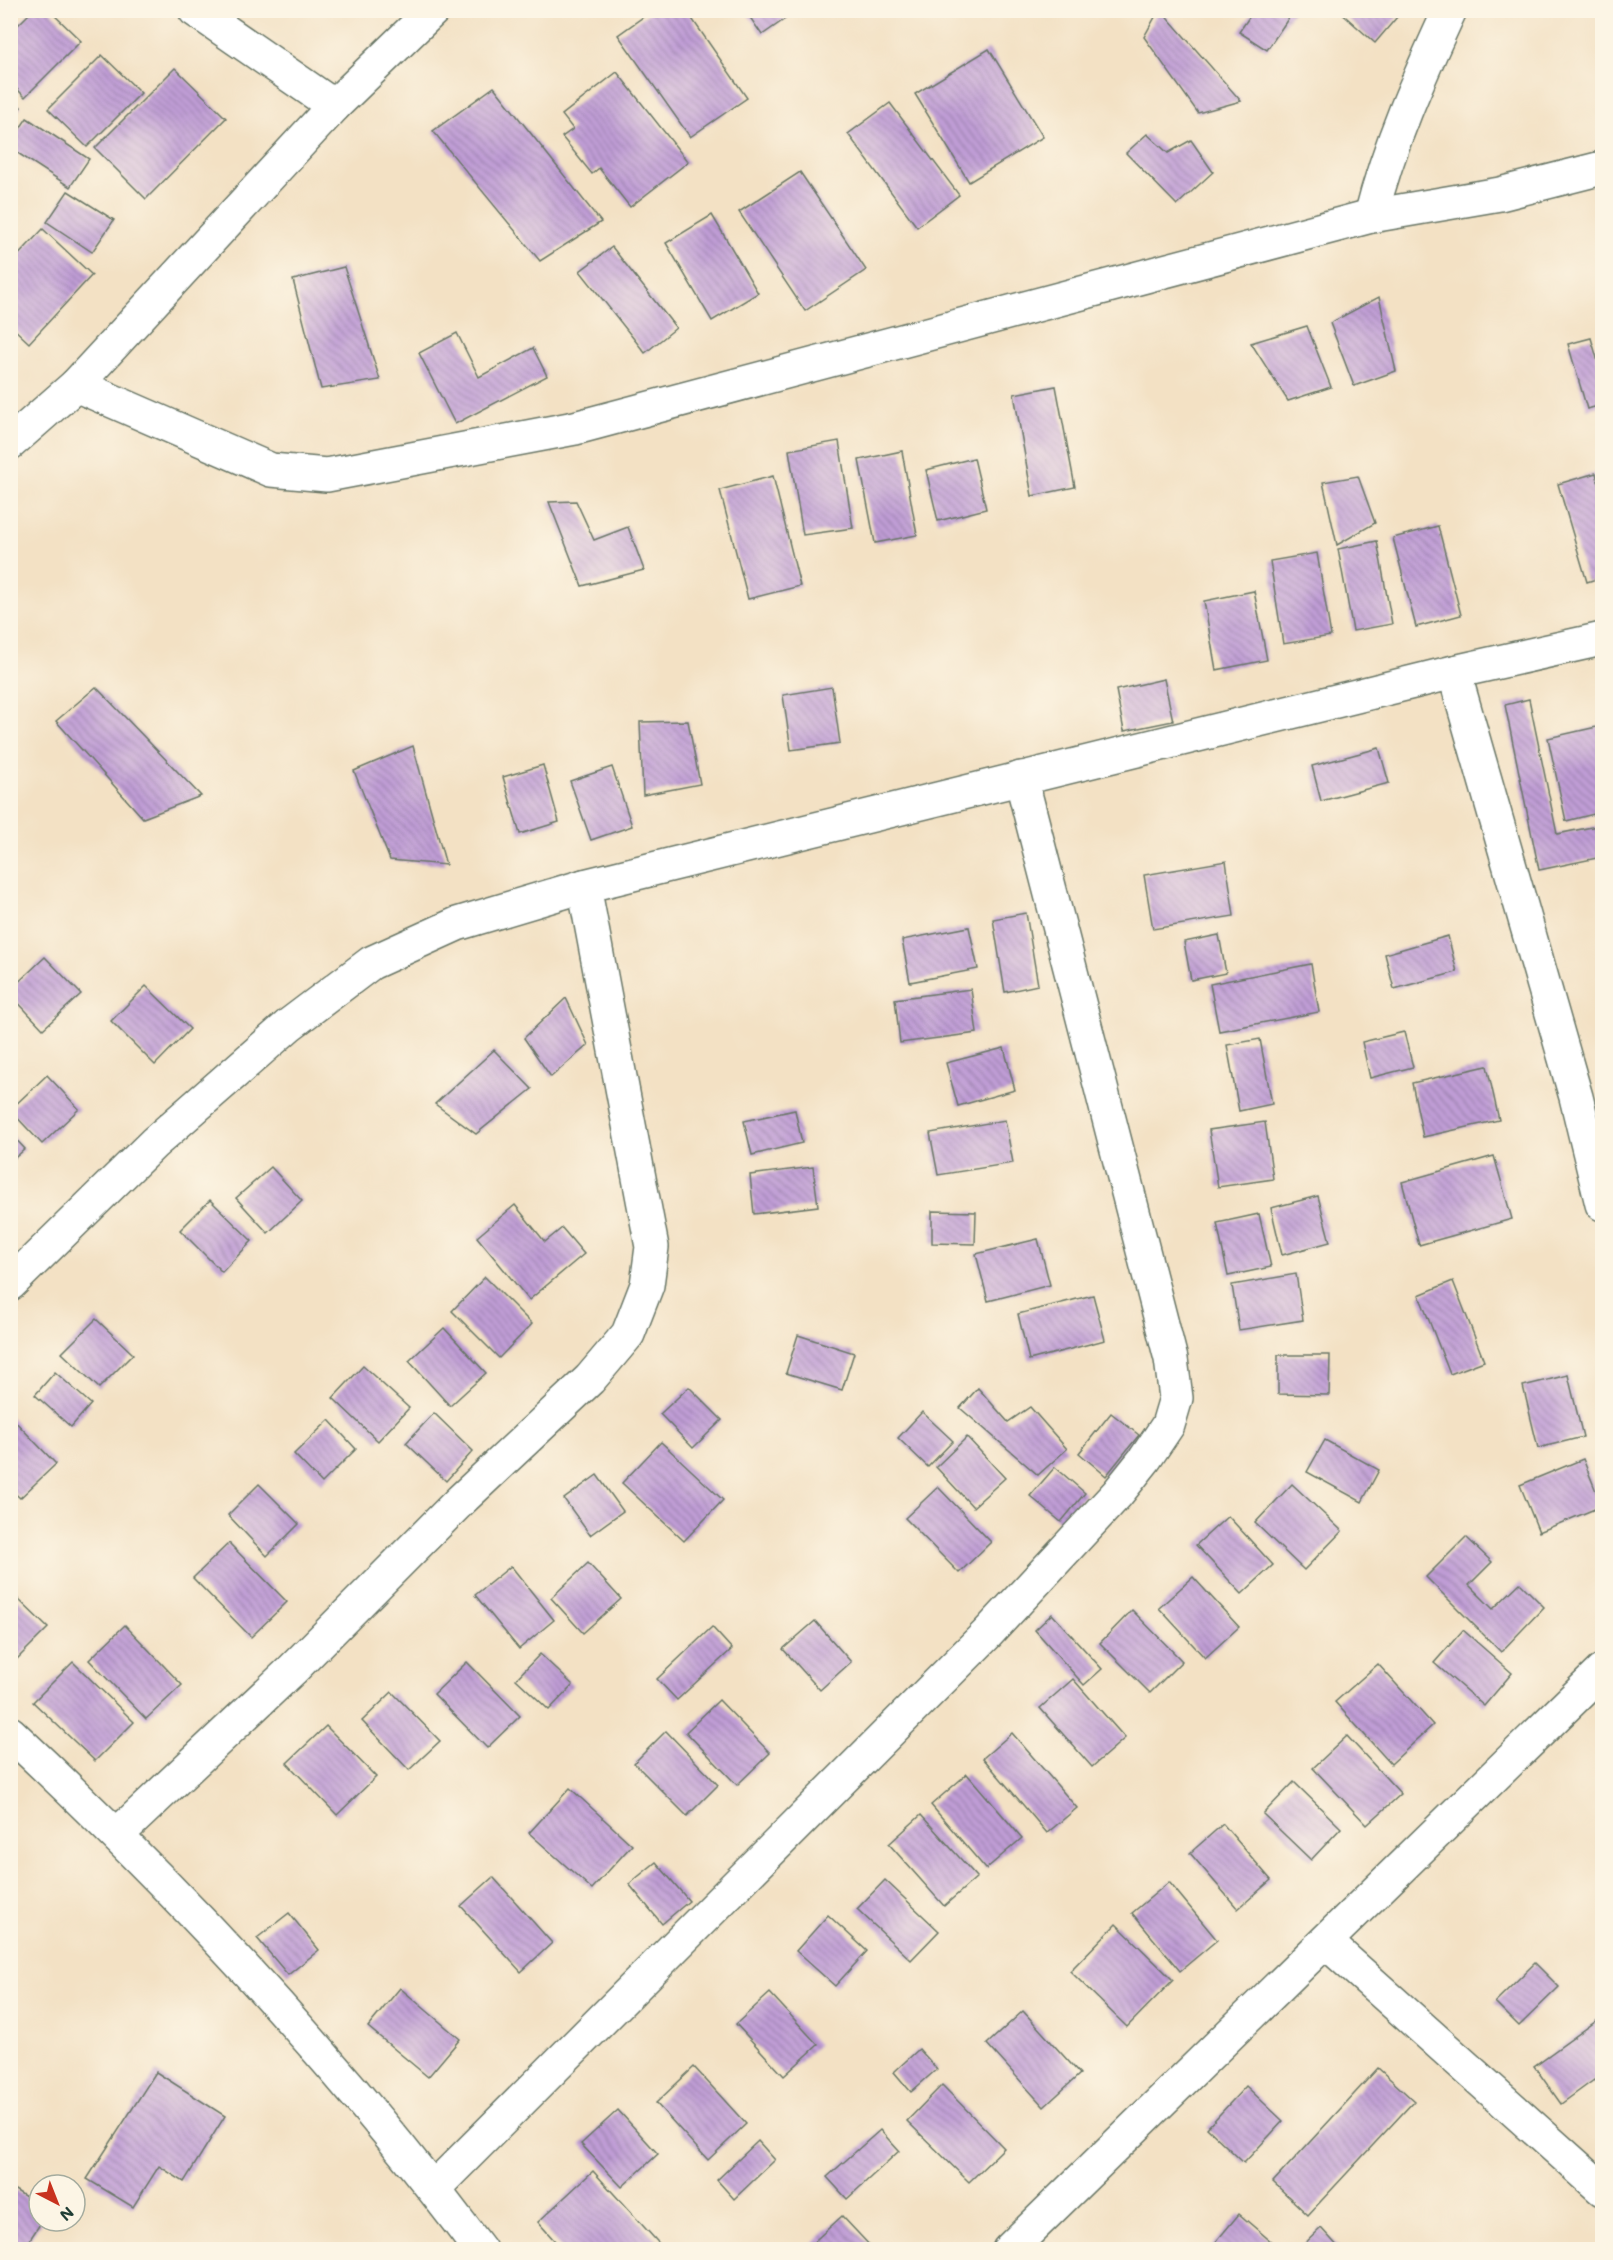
<svg xmlns="http://www.w3.org/2000/svg" width="1613" height="2260" font-family="Mali,sans-serif">
  <style>
    .building { fill: url(#building-back-hatch) }
    .lines { fill: none; stroke-linecap: round; stroke-linejoin: round }
    .street-casing { stroke: #697666; stroke-width: 36 }
    .street { stroke: #fff; stroke-width: 33 }
  </style>
  <defs>
    <pattern id="building-back-hatch" width="6" height="6" patternUnits="userSpaceOnUse" patternTransform="scale(1.5)"><rect width="6" height="6" fill="#c09dd6"/><path d="M-1 5l2 2M0 0l6 6M5-1l2 2" fill="none" stroke="#9b81ae"/></pattern>
  </defs>
  <rect width="100%" height="100%" fill="#fcf5e5"/>
  <filter id="ink" filterUnits="userSpaceOnUse"><feTurbulence type="fractalNoise" baseFrequency=".0167" numOctaves="2"/><feDisplacementMap in="SourceGraphic" scale="12" xChannelSelector="R" yChannelSelector="G"/><feConvolveMatrix kernelMatrix="1 2 1 2 8 2 1 2 1" color-interpolation-filters="sRGB"/></filter>
  <filter id="wash" filterUnits="userSpaceOnUse"><feTurbulence type="fractalNoise" baseFrequency=".008" numOctaves="4" result="noise"/><feDisplacementMap in="SourceGraphic" scale="24" xChannelSelector="R" yChannelSelector="G"/><feGaussianBlur stdDeviation="1.35" result="paint"/><feColorMatrix in="noise" values="0 0 0 0 0 0 0 0 0 0 0 0 0 0 0 0 0 1.4 0 .05"/><feComposite in="paint" operator="in"/></filter>
  <g filter="url(#wash)">
    <rect width="100%" height="100%" fill="#f3e1c4"/>
    <g id="blocks">
      <g class="building">
        <polygon points="33,10 49,10 81,41 25,97 10,82 10,33"/>
        <polygon points="653,10 686,10 747,98 690,137 618,35"/>
        <polygon points="745,10 798,10 762,35"/>
        <polygon points="1159,10 1161,10 1241,101 1198,113 1144,37"/>
        <polygon points="1254,10 1294,10 1267,50 1239,32"/>
        <polygon points="1338,10 1403,10 1375,43"/>
        <polygon points="989,49 1043,137 969,182 915,94"/>
        <polygon points="102,55 141,93 87,147 48,109"/>
        <polygon points="175,68 226,118 146,199 95,148"/>
        <polygon points="617,72 688,162 630,207 599,168 592,174 562,137 573,129 562,115"/>
        <polygon points="494,87 601,222 540,261 433,131"/>
        <polygon points="10,98 21,107 10,120"/>
        <polygon points="890,103 959,195 917,227 848,134"/>
        <polygon points="27,118 89,159 70,187 10,148 10,143"/>
        <polygon points="1147,134 1168,153 1191,140 1213,172 1177,205 1126,153"/>
        <polygon points="800,172 866,270 805,311 739,212"/>
        <polygon points="68,191 114,220 92,252 47,222"/>
        <polygon points="712,215 758,293 712,321 666,243"/>
        <polygon points="43,229 92,275 29,343 10,325 10,264"/>
        <polygon points="612,247 676,328 645,353 580,271"/>
        <polygon points="344,267 380,380 321,389 293,280"/>
        <polygon points="1379,297 1396,371 1354,386 1330,323"/>
        <polygon points="1307,326 1331,387 1288,401 1251,343"/>
        <polygon points="457,333 479,377 533,348 547,376 455,424 419,353"/>
        <polygon points="1591,338 1602,375 1602,405 1587,409 1568,344"/>
        <polygon points="1056,386 1075,487 1032,496 1014,394"/>
        <polygon points="839,441 853,528 803,535 789,450"/>
        <polygon points="902,451 917,535 875,543 859,460"/>
        <polygon points="974,458 986,509 938,521 926,470"/>
        <polygon points="1596,473 1602,496 1602,577 1587,582 1558,484"/>
        <polygon points="773,476 800,586 748,599 720,490"/>
        <polygon points="1358,476 1375,523 1337,545 1323,482"/>
        <polygon points="576,501 594,540 628,527 644,570 582,586 549,502"/>
        <polygon points="1438,526 1461,615 1416,627 1393,538"/>
        <polygon points="1377,541 1392,624 1353,631 1338,549"/>
        <polygon points="1317,553 1331,636 1283,644 1270,561"/>
        <polygon points="1254,591 1267,660 1216,670 1204,601"/>
        <polygon points="1164,679 1173,721 1124,731 1116,690"/>
        <polygon points="96,687 201,796 143,818 56,721"/>
        <polygon points="832,687 840,743 791,750 783,695"/>
        <polygon points="1529,699 1557,834 1602,825 1602,857 1539,870 1505,705"/>
        <polygon points="688,721 700,784 643,795 640,722"/>
        <polygon points="1601,726 1602,812 1566,821 1548,738"/>
        <polygon points="413,746 446,865 390,860 354,771"/>
        <polygon points="1379,748 1389,783 1321,801 1312,766"/>
        <polygon points="543,765 559,822 520,834 503,777"/>
        <polygon points="612,767 632,826 591,840 570,781"/>
        <polygon points="1226,861 1234,916 1153,929 1144,875"/>
        <polygon points="1026,913 1038,985 1005,992 993,919"/>
        <polygon points="969,927 978,969 910,982 902,940"/>
        <polygon points="1219,935 1226,973 1191,980 1184,942"/>
        <polygon points="1448,936 1457,972 1394,989 1385,954"/>
        <polygon points="45,957 81,994 43,1029 10,994 10,990"/>
        <polygon points="1311,964 1319,1012 1219,1031 1210,984"/>
        <polygon points="146,986 190,1029 155,1065 111,1021"/>
        <polygon points="971,989 977,1033 900,1043 895,999"/>
        <polygon points="566,998 588,1045 551,1077 524,1038"/>
        <polygon points="1404,1032 1413,1067 1370,1078 1362,1042"/>
        <polygon points="1260,1039 1272,1104 1239,1111 1227,1045"/>
        <polygon points="1004,1048 1015,1090 958,1106 946,1063"/>
        <polygon points="494,1050 532,1089 476,1134 435,1104"/>
        <polygon points="1487,1066 1499,1120 1423,1137 1412,1083"/>
        <polygon points="47,1075 79,1109 42,1144 10,1110"/>
        <polygon points="795,1110 802,1143 752,1155 744,1121"/>
        <polygon points="1005,1120 1013,1163 938,1175 930,1133"/>
        <polygon points="1265,1122 1273,1179 1218,1187 1209,1130"/>
        <polygon points="10,1133 25,1149 10,1162"/>
        <polygon points="1494,1156 1512,1219 1419,1245 1402,1182"/>
        <polygon points="271,1167 302,1201 268,1233 236,1198"/>
        <polygon points="813,1167 818,1206 754,1214 750,1175"/>
        <polygon points="1318,1196 1330,1242 1282,1255 1271,1208"/>
        <polygon points="210,1200 252,1241 222,1272 180,1230"/>
        <polygon points="515,1205 545,1242 562,1228 584,1254 529,1300 477,1237"/>
        <polygon points="932,1211 976,1212 975,1244 932,1243"/>
        <polygon points="1259,1214 1271,1267 1228,1276 1217,1223"/>
        <polygon points="1038,1239 1050,1285 988,1301 976,1254"/>
        <polygon points="1296,1274 1303,1320 1239,1330 1232,1285"/>
        <polygon points="485,1277 532,1324 499,1358 452,1311"/>
        <polygon points="1453,1281 1484,1361 1450,1374 1419,1295"/>
        <polygon points="1093,1295 1105,1340 1029,1360 1018,1314"/>
        <polygon points="96,1319 133,1354 99,1388 62,1353"/>
        <polygon points="444,1328 486,1373 450,1406 409,1361"/>
        <polygon points="798,1335 854,1353 842,1390 786,1373"/>
        <polygon points="1278,1355 1330,1355 1329,1395 1278,1394"/>
        <polygon points="363,1366 409,1408 378,1441 333,1398"/>
        <polygon points="55,1372 91,1404 71,1427 35,1395"/>
        <polygon points="1568,1375 1583,1437 1538,1448 1523,1386"/>
        <polygon points="689,1387 722,1420 693,1448 660,1414"/>
        <polygon points="978,1388 1008,1422 1030,1407 1067,1449 1038,1475 960,1408"/>
        <polygon points="922,1412 953,1441 928,1467 898,1438"/>
        <polygon points="434,1413 473,1451 446,1481 406,1443"/>
        <polygon points="1111,1413 1139,1435 1106,1476 1079,1453"/>
        <polygon points="10,1416 56,1464 20,1498 10,1489"/>
        <polygon points="329,1420 356,1449 322,1483 294,1454"/>
        <polygon points="967,1437 1005,1478 973,1507 936,1467"/>
        <polygon points="1325,1440 1379,1470 1362,1502 1307,1472"/>
        <polygon points="661,1442 723,1500 684,1541 622,1483"/>
        <polygon points="1583,1459 1602,1506 1539,1532 1520,1485"/>
        <polygon points="1055,1467 1085,1493 1061,1522 1030,1496"/>
        <polygon points="597,1475 623,1511 590,1535 564,1499"/>
        <polygon points="259,1484 299,1524 267,1556 228,1515"/>
        <polygon points="1292,1484 1342,1531 1304,1570 1255,1523"/>
        <polygon points="938,1487 991,1542 959,1573 905,1518"/>
        <polygon points="1228,1516 1273,1565 1242,1594 1196,1545"/>
        <polygon points="1466,1537 1492,1562 1469,1585 1493,1609 1520,1583 1544,1607 1501,1652 1426,1577"/>
        <polygon points="229,1543 287,1602 251,1637 193,1578"/>
        <polygon points="588,1563 621,1599 583,1633 551,1598"/>
        <polygon points="511,1566 554,1620 519,1649 475,1595"/>
        <polygon points="1193,1577 1239,1627 1205,1658 1159,1608"/>
        <polygon points="17,1598 48,1628 10,1666 10,1606"/>
        <polygon points="1132,1610 1182,1661 1150,1693 1100,1643"/>
        <polygon points="1052,1614 1102,1669 1084,1685 1035,1630"/>
        <polygon points="815,1621 851,1662 820,1690 783,1649"/>
        <polygon points="125,1625 182,1685 146,1719 89,1660"/>
        <polygon points="712,1627 732,1649 677,1700 657,1679"/>
        <polygon points="1463,1630 1512,1673 1484,1706 1434,1663"/>
        <polygon points="540,1654 573,1685 549,1710 516,1679"/>
        <polygon points="73,1662 134,1722 95,1761 33,1702"/>
        <polygon points="467,1662 520,1716 487,1748 434,1694"/>
        <polygon points="1378,1664 1433,1725 1391,1764 1335,1702"/>
        <polygon points="1073,1679 1125,1738 1092,1767 1040,1708"/>
        <polygon points="392,1692 440,1741 409,1770 362,1721"/>
        <polygon points="719,1700 770,1753 737,1785 686,1732"/>
        <polygon points="326,1726 376,1777 337,1815 287,1763"/>
        <polygon points="666,1731 718,1785 687,1816 634,1763"/>
        <polygon points="1012,1733 1077,1808 1047,1833 983,1758"/>
        <polygon points="1347,1736 1401,1794 1367,1825 1313,1768"/>
        <polygon points="967,1774 1022,1838 986,1869 931,1805"/>
        <polygon points="1294,1782 1341,1828 1311,1860 1263,1814"/>
        <polygon points="570,1788 632,1845 592,1889 529,1833"/>
        <polygon points="921,1815 977,1877 944,1906 889,1844"/>
        <polygon points="1223,1824 1271,1880 1238,1909 1190,1853"/>
        <polygon points="656,1862 689,1901 662,1924 629,1884"/>
        <polygon points="493,1877 552,1943 521,1972 461,1906"/>
        <polygon points="885,1880 939,1931 911,1960 857,1909"/>
        <polygon points="1169,1882 1217,1940 1180,1971 1132,1913"/>
        <polygon points="289,1913 319,1950 288,1975 257,1938"/>
        <polygon points="828,1915 867,1951 835,1986 796,1951"/>
        <polygon points="1116,1924 1173,1980 1127,2027 1070,1971"/>
        <polygon points="1535,1963 1559,1987 1519,2026 1495,2002"/>
        <polygon points="400,1988 460,2039 428,2077 368,2027"/>
        <polygon points="770,1993 818,2045 784,2076 736,2024"/>
        <polygon points="1023,2011 1080,2074 1044,2107 987,2044"/>
        <polygon points="1602,2017 1602,2091 1594,2080 1561,2104 1534,2066"/>
        <polygon points="919,2049 937,2069 911,2092 894,2072"/>
        <polygon points="694,2067 746,2124 708,2160 656,2103"/>
        <polygon points="1378,2068 1414,2101 1308,2215 1273,2182"/>
        <polygon points="156,2072 225,2116 184,2182 159,2166 133,2207 87,2179"/>
        <polygon points="942,2085 1004,2148 969,2182 907,2121"/>
        <polygon points="1246,2086 1283,2121 1244,2163 1207,2128"/>
        <polygon points="618,2110 658,2154 622,2187 581,2144"/>
        <polygon points="880,2130 899,2151 847,2199 827,2177"/>
        <polygon points="758,2141 775,2160 734,2199 717,2180"/>
        <polygon points="593,2171 665,2250 563,2250 538,2222"/>
        <polygon points="10,2187 39,2205 39,2221 42,2221 23,2250 10,2250"/>
        <polygon points="1239,2214 1281,2250 1209,2250"/>
        <polygon points="842,2216 874,2250 805,2250"/>
        <polygon points="1321,2228 1341,2250 1298,2250"/>
      </g>
    </g>
  </g>
  <g filter="url(#ink)">
    <use href="#blocks" fill-opacity="0" stroke="#697666" stroke-width="1.5"/>
    <g class="lines">
      <defs>
        <g id="street">
          <polyline points="195,10 334,106"/>
          <path d="M1371,216C1389,144 1419,77 1450,10"/>
          <polyline points="76,385 271,470 327,475 575,428 1371,216 1500,194 1602,168"/>
          <polyline points="10,443 76,385 334,106 433,10"/>
          <polyline points="1454,672 1576,1097 1602,1204"/>
          <polyline points="10,1284 154,1143 289,1025 371,963 457,924 584,886 1454,672 1602,639"/>
          <path d="M10,1733C180,1892 340,2063 480,2250"/>
          <polyline points="118,1834 292,1670 461,1500 590,1379 628,1334 647,1285 652,1247 584,886"/>
          <polyline points="1326,1942 1602,2189"/>
          <polyline points="434,2188 987,1634 1117,1494 1145,1459 1168,1425 1176,1398 1171,1359 1021,778"/>
          <polyline points="1009,2250 1602,1671"/>
        </g>
      </defs>
      <use href="#street" class="street-casing"/>
      <use href="#street" class="street"/>
    </g>
  </g>
  <rect width="1613" height="2260" fill="none" stroke="#fcf5e5" stroke-width="36"/>
  <g transform="translate(57 2203) rotate(138)"><circle r="28" fill="#fcf5e5" stroke="#a4ab9e" stroke-width="1.5"/>
  <path d="M0-4.5L10 22L0 15L-10 22Z" fill="#c8321e"/>
  <text y="-9" font-size="16" font-weight="bold" text-anchor="middle" fill="#1f3d34">N</text>
  </g>
</svg>
